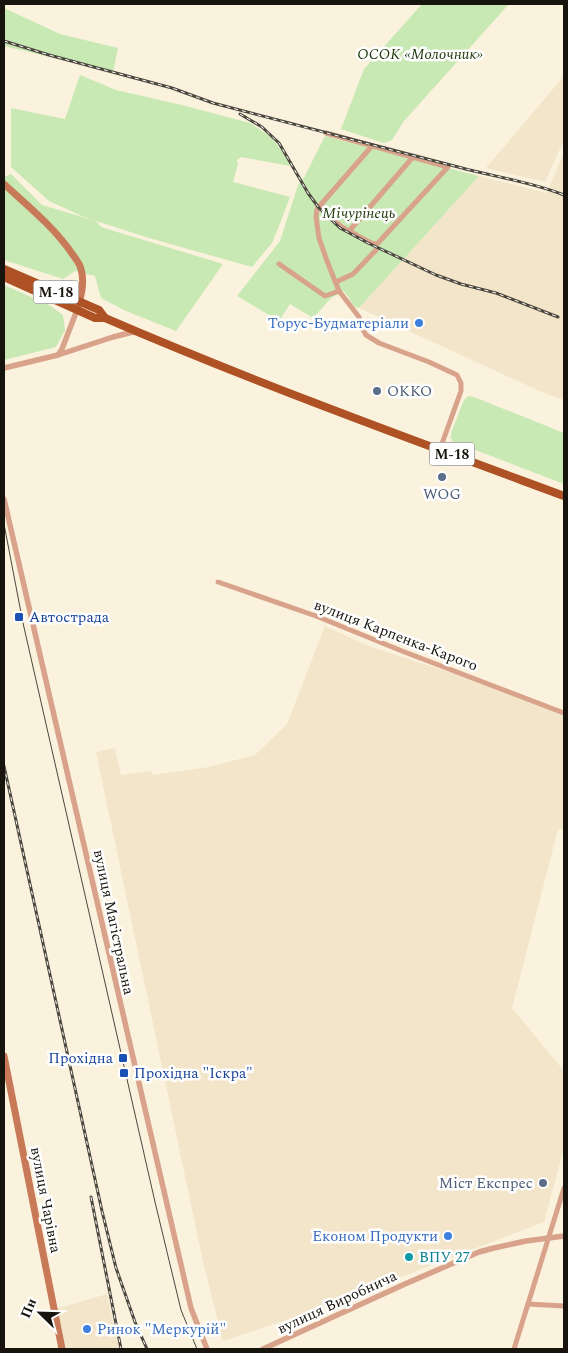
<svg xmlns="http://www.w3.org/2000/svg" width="568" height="1353" font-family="Spectral,serif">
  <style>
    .built { fill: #f2e5c9 }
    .green { fill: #c8e8b4 }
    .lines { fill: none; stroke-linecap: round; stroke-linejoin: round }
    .minor { stroke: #d9a28b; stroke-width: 5 }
    .tertiary { stroke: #d9a28b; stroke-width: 5.5 }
    .secondary { stroke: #c87957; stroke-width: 7 }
    .trunk { stroke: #ae5124; stroke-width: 8 }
    .tram { stroke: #4b473d; stroke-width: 1 }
    .rail-casing { stroke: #4b473d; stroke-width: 3 }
    .rail { stroke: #fff; stroke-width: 1; stroke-dasharray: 4; stroke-linecap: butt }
    .shop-dot { fill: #3f7fe0; stroke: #fff; stroke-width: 2 }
    .service-dot { fill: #5c6f8a; stroke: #fff; stroke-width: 2 }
    .transit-dot { fill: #1a4fb4; stroke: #fff; stroke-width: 2 }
    .culture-dot { fill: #0f9aa8; stroke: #fff; stroke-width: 2 }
    .labels { text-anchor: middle; stroke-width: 5; stroke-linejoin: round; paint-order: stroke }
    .shield { fill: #fff; stroke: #5d5a56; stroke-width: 1 }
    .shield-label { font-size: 14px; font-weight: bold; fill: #17140d }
    .park-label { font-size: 15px; font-style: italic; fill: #1c3605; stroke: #fff }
    .shop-label { font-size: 15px; fill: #366cbe; stroke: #fff; text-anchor: end }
    .service-label { font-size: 15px; fill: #4e5e75; stroke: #fff; text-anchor: start }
    .transit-label { font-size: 15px; fill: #164399; stroke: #fff; text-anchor: start }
    .street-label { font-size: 15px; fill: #17140d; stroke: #fff }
    .culture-label { font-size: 15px; fill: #0d838f; stroke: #fff; text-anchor: start }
  </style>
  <rect width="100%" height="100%" fill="#fbf2dd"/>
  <g class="built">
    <polygon points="564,76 564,140 545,182 486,168"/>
    <polygon points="564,152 564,400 544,393 359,308 479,176 547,193"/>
    <polygon points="325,626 371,647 515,693 564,712 564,829 558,829 512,1008 564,1071 564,1148 544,1222 310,1312 223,1341 202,1257 96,752 115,748 121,775 151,771 152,775 209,767 255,755 287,724"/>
    <polygon points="107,1294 119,1349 64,1349 56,1309"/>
  </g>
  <g class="green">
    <polygon points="422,4 509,4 404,121 392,140 384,143 341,129 364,69"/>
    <polygon points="4,8 60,34 118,48 113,72 4,46"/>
    <polygon points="80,75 116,90 186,106 250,123 271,137 284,153 290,166 241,157 237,160 238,164 233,182 290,197 281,221 272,243 252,267 149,238 84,217 49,201 11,167 11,108 65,119"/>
    <polygon points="325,136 479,176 359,308 355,307 344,291 331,298 313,318 290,304 279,321 237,296 280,241 298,185 305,176"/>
    <polygon points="11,174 42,205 96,221 101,227 223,264 176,331 126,311 101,298 95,276 75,271 63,279 4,260 4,177"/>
    <polygon points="4,285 49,305 63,315 65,330 56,347 4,360"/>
    <polygon points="468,396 474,397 564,433 564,484 452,441 451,437 451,433 464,400"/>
  </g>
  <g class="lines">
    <g class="minor">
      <polyline points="372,146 317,209 316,217 319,238 327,261 339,291 359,317 362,328 366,335 379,343 429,362 457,375 461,383 461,391 440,449"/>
      <polyline points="321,205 340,226 371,243 375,244 378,243 448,167 326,133"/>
      <polyline points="350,230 413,157"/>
      <polyline points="279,264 325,296 339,291"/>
      <polyline points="336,282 353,274 376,250"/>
      <polyline points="218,582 316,616 402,651 564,713"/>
      <polyline points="528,1304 564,1306"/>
      <polyline points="514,1349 564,1188"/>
    </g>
    <g class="tertiary">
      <polyline points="58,355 62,349 77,310"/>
      <polyline points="4,368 58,355 113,337 137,331"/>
      <path d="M4,499C67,768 127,1038 191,1308L207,1349"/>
      <polyline points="263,1349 405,1284 479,1252 494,1248 526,1241 564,1236"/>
    </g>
    <g class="secondary">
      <path d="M4,184C28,206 55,228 73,255C76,259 80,264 81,269C85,282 81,297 77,310"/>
      <polyline points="4,1056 62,1349"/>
    </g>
    <g class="trunk">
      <path d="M4,269L99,310L105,318C256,383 410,439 564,496"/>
      <polyline points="4,277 95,318 105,318"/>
    </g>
    <polyline class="tram" points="4,524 23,623 155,1202 181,1310 197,1349"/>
    <defs>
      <g id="rail">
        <path d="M4,41L49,55L172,88L213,103C296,125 379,147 462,168C496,177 531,182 564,195"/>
        <polyline points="240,114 262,127 279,143 308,193 319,208 340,228 368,243 436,275 461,284 496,293 558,317"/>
        <polyline points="4,766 102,1211 116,1268 135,1322 147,1349"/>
        <polyline points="91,1197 121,1349"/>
      </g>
    </defs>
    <use href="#rail" class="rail-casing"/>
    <use href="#rail" class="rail"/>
  </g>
  <g class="shop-dot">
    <circle cx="419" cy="323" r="5"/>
    <circle cx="448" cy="1236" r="5"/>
    <circle cx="87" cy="1329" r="5"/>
  </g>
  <g class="service-dot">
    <circle cx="377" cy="391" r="5"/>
    <circle cx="442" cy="477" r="5"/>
    <circle cx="543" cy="1183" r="5"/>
  </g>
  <g class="transit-dot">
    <rect x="14" y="612" width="10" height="10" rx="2.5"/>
    <rect x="118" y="1053" width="10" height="10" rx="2.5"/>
    <rect x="119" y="1068" width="10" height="10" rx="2.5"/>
  </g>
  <circle class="culture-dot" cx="409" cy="1257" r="5"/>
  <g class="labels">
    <g class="shield">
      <rect x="33.5" y="280.5" width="45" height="23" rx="4"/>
      <rect x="429.5" y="442.5" width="45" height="23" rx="4"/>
    </g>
    <g class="shield-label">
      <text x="56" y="297">М-18</text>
      <text x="452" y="459">М-18</text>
    </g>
    <g class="park-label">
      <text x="420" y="59">ОСОК «Молочник»</text>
      <text x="359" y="218">Мічурінець</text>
    </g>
    <g class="shop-label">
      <text x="409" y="328">Торус-Будматеріали</text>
      <text x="438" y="1241">Економ Продукти</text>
      <text x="97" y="1334" text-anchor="start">Ринок "Меркурій"</text>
    </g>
    <g class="service-label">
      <text x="387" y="396">ОККО</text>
      <text x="442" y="499" text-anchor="middle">WOG</text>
      <text x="533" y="1188" text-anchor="end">Мiст Експрес</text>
    </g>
    <g class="transit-label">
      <text x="29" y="622">Автострада</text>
      <text x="113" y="1063" text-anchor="end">Прохідна</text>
      <text x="134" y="1078">Прохідна "Іскра"</text>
    </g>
    <g class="street-label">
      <text transform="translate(396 635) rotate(21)" y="5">вулиця Карпенка-Карого</text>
      <text transform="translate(114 922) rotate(78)" y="5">вулиця Магістральна</text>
      <text transform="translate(46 1200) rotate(79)" y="5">вулиця Чарівна</text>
      <text transform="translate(337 1302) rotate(-25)" y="5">вулиця Виробнича</text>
    </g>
    <g class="culture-label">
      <text x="419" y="1262">ВПУ 27</text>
    </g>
  </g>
  <rect width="568" height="1353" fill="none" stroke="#17140d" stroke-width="10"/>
  <g transform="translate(40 1313) rotate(293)" stroke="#ffffff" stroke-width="4" paint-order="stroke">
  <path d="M0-4L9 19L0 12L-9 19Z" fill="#17140d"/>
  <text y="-8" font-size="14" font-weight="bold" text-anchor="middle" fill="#17140d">Пн</text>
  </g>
</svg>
